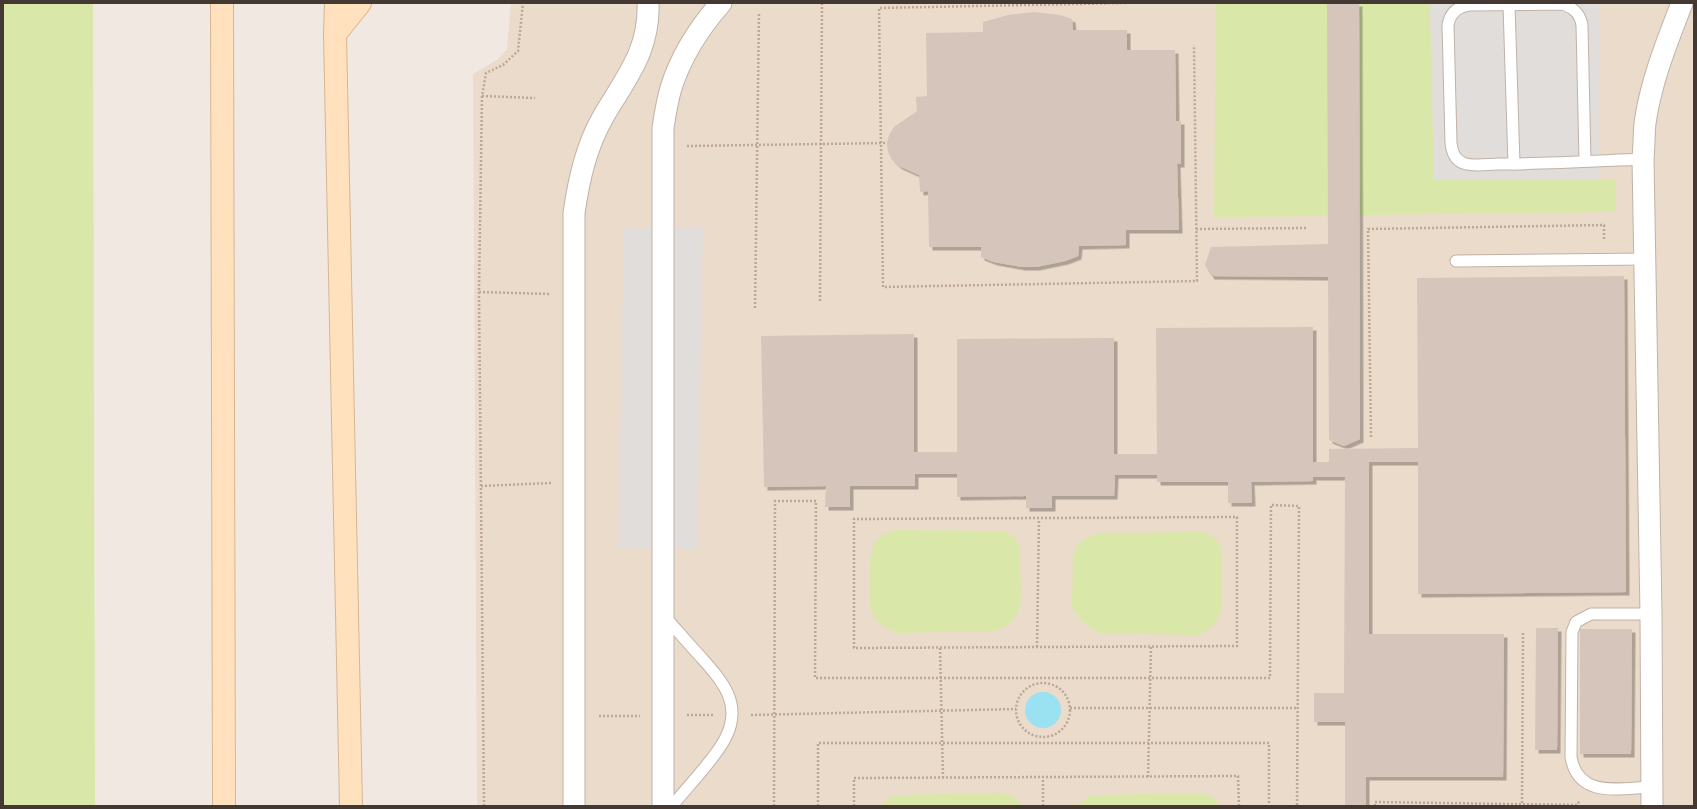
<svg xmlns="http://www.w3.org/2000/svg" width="1697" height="809" font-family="Quicksand,sans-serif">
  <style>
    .education { fill: #ebdbca }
    .green { fill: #d9e8a8 }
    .parking { fill: #e1ddda }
    .water { fill: #9ae1f2 }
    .building { fill: #d6c5ba; filter: url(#shadow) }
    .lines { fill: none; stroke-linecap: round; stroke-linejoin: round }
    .lane-casing { stroke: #c0b2a7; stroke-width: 13 }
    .street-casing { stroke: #c0b2a7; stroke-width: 23 }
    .secondary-casing { stroke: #d7b591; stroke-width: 24 }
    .path { stroke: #bfa795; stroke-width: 2.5; stroke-dasharray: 2 2; stroke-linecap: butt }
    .lane { stroke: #fff; stroke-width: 11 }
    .street { stroke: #fff; stroke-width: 21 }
    .secondary { stroke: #ffe1be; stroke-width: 22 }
  </style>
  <defs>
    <filter id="shadow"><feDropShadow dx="3.5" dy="3.5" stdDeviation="0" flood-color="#0004"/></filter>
  </defs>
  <rect width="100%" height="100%" fill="#f1e9e1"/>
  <polygon class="education" points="511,3 1694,3 1694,806 477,806 473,74 498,59 507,49"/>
  <g class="green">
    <polygon points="3,3 93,3 95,806 3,806"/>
    <polygon points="1216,3 1327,3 1328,216 1214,217"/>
    <polygon points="1359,3 1430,3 1434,179 1616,180 1616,212 1360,215"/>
    <path d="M895,530L1003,531C1013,534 1018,541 1020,551C1020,562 1020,574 1021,585C1021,610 1020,622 994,631L897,633C888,629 880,626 875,618C873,614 870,608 870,603C869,592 869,554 874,545C879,536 886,533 895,530Z"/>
    <path d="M1203,532C1214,536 1220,541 1222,552C1222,565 1222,578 1222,590C1221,613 1222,626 1197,635L1100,633C1087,627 1079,620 1072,607L1073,554C1077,542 1087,535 1099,533Z"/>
    <path d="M1003,793C1011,795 1017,798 1022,806H882L889,798L897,795Z"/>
    <path d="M1201,793C1210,795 1215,799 1220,806H1078L1087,797L1099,795Z"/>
  </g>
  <g class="parking">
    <polygon points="1430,3 1599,3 1600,180 1434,179"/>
    <polygon points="624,227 703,228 697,549 618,548"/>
  </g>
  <circle class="water" cx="1043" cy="710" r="18"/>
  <g class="building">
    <polygon points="1327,3 1359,3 1360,439 1344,446 1329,440 1328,277 1211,276 1205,265 1211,247 1328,244"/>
    <polygon points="1034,12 1060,15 1072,19 1073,30 1127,30 1127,50 1175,50 1176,121 1181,121 1181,164 1177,164 1179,230 1126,230 1126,245 1079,246 1078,256 1065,261 1036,267 1022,267 994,262 981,257 981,247 929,247 928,191 920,192 919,175 899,166 892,160 888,152 887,143 889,135 894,127 917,111 916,97 927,96 926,33 983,32 983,22 1008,15"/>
    <polygon points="1624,276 1626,592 1418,594 1418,462 1369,462 1369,634 1504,634 1503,777 1366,777 1366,806 1345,806 1345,722 1314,722 1314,693 1344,693 1345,477 1313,477 1313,481 1251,482 1252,503 1228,503 1228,482 1157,482 1157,475 1115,475 1114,496 1052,496 1052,508 1026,508 1026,496 957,497 957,474 915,474 915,486 850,486 850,507 825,507 826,486 764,487 761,336 914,334 914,452 957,452 957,339 1114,338 1114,454 1157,454 1156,328 1313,327 1313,462 1329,462 1329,449 1418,448 1417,278"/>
    <polygon points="1536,628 1558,628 1557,750 1535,750"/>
    <polygon points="1580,629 1632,629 1631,754 1580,754"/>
  </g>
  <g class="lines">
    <defs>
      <g id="lane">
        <polyline points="1509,5 1514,164"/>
        <path d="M1585,161L1582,25C1580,14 1574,8 1563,4L1469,5C1457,7 1450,13 1448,25L1451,143C1452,151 1454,159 1463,163C1473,167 1488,164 1499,164C1547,164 1595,161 1643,159"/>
        <polyline points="1456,261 1645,259"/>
        <path d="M1651,614H1591L1576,622L1572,632L1571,757C1578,799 1620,788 1652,787"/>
        <path d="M664,616C676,629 687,642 699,655C721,680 744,703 725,739C714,760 688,786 672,806"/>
      </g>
      <g id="street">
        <path d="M574,806V213C579,179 586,147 603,117C625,79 650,51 648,3"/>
        <path d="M663,806V128C665,115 667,101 671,88C681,56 699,28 721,3"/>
        <path d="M1652,806L1651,614L1643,159C1644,147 1644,135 1645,123C1651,81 1667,42 1682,3"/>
      </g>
      <g id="secondary">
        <polyline points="222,3 224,806"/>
        <polyline points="336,3 335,34 351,806"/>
        <polyline points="335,34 360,3"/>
      </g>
    </defs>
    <use href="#lane" class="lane-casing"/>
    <use href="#street" class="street-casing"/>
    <use href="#secondary" class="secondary-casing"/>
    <g class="path">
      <polyline points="1126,3 879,8 883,287 1197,281 1194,45"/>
      <polyline points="482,96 535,98"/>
      <polyline points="687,146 887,143"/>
      <polyline points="1196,229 1307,228"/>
      <polyline points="479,292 551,294"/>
      <polyline points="820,301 822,3"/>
      <polyline points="755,308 759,12"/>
      <polyline points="1371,437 1368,229 1604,225 1604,241"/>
      <polyline points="481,486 551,483"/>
      <polygon points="1237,517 1237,646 854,648 854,519"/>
      <polyline points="1037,647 1039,519"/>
      <polyline points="940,648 943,778"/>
      <circle cx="1043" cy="710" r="27"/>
      <polyline points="1070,708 1298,708"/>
      <polyline points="687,715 714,715"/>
      <polyline points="751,715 1016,709"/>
      <polyline points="599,716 640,716"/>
      <polyline points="1148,777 1151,647"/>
      <polyline points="1522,803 1523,632"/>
      <polyline points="484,806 479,292 482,96 486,73 503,65 518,51 523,3"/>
      <polyline points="774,806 775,501 816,501 815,678 1270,678 1271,505 1299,506 1297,806"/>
      <polyline points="818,806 818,743 1269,743 1269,806"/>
      <polyline points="854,806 854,778 1238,776 1239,806"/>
      <polyline points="1043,806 1043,777"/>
      <polyline points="1375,806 1375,802 1577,805 1580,800"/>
    </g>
    <use href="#lane" class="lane"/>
    <use href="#street" class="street"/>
    <use href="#secondary" class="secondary"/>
  </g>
  <rect width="1697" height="809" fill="none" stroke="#433932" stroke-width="8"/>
</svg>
